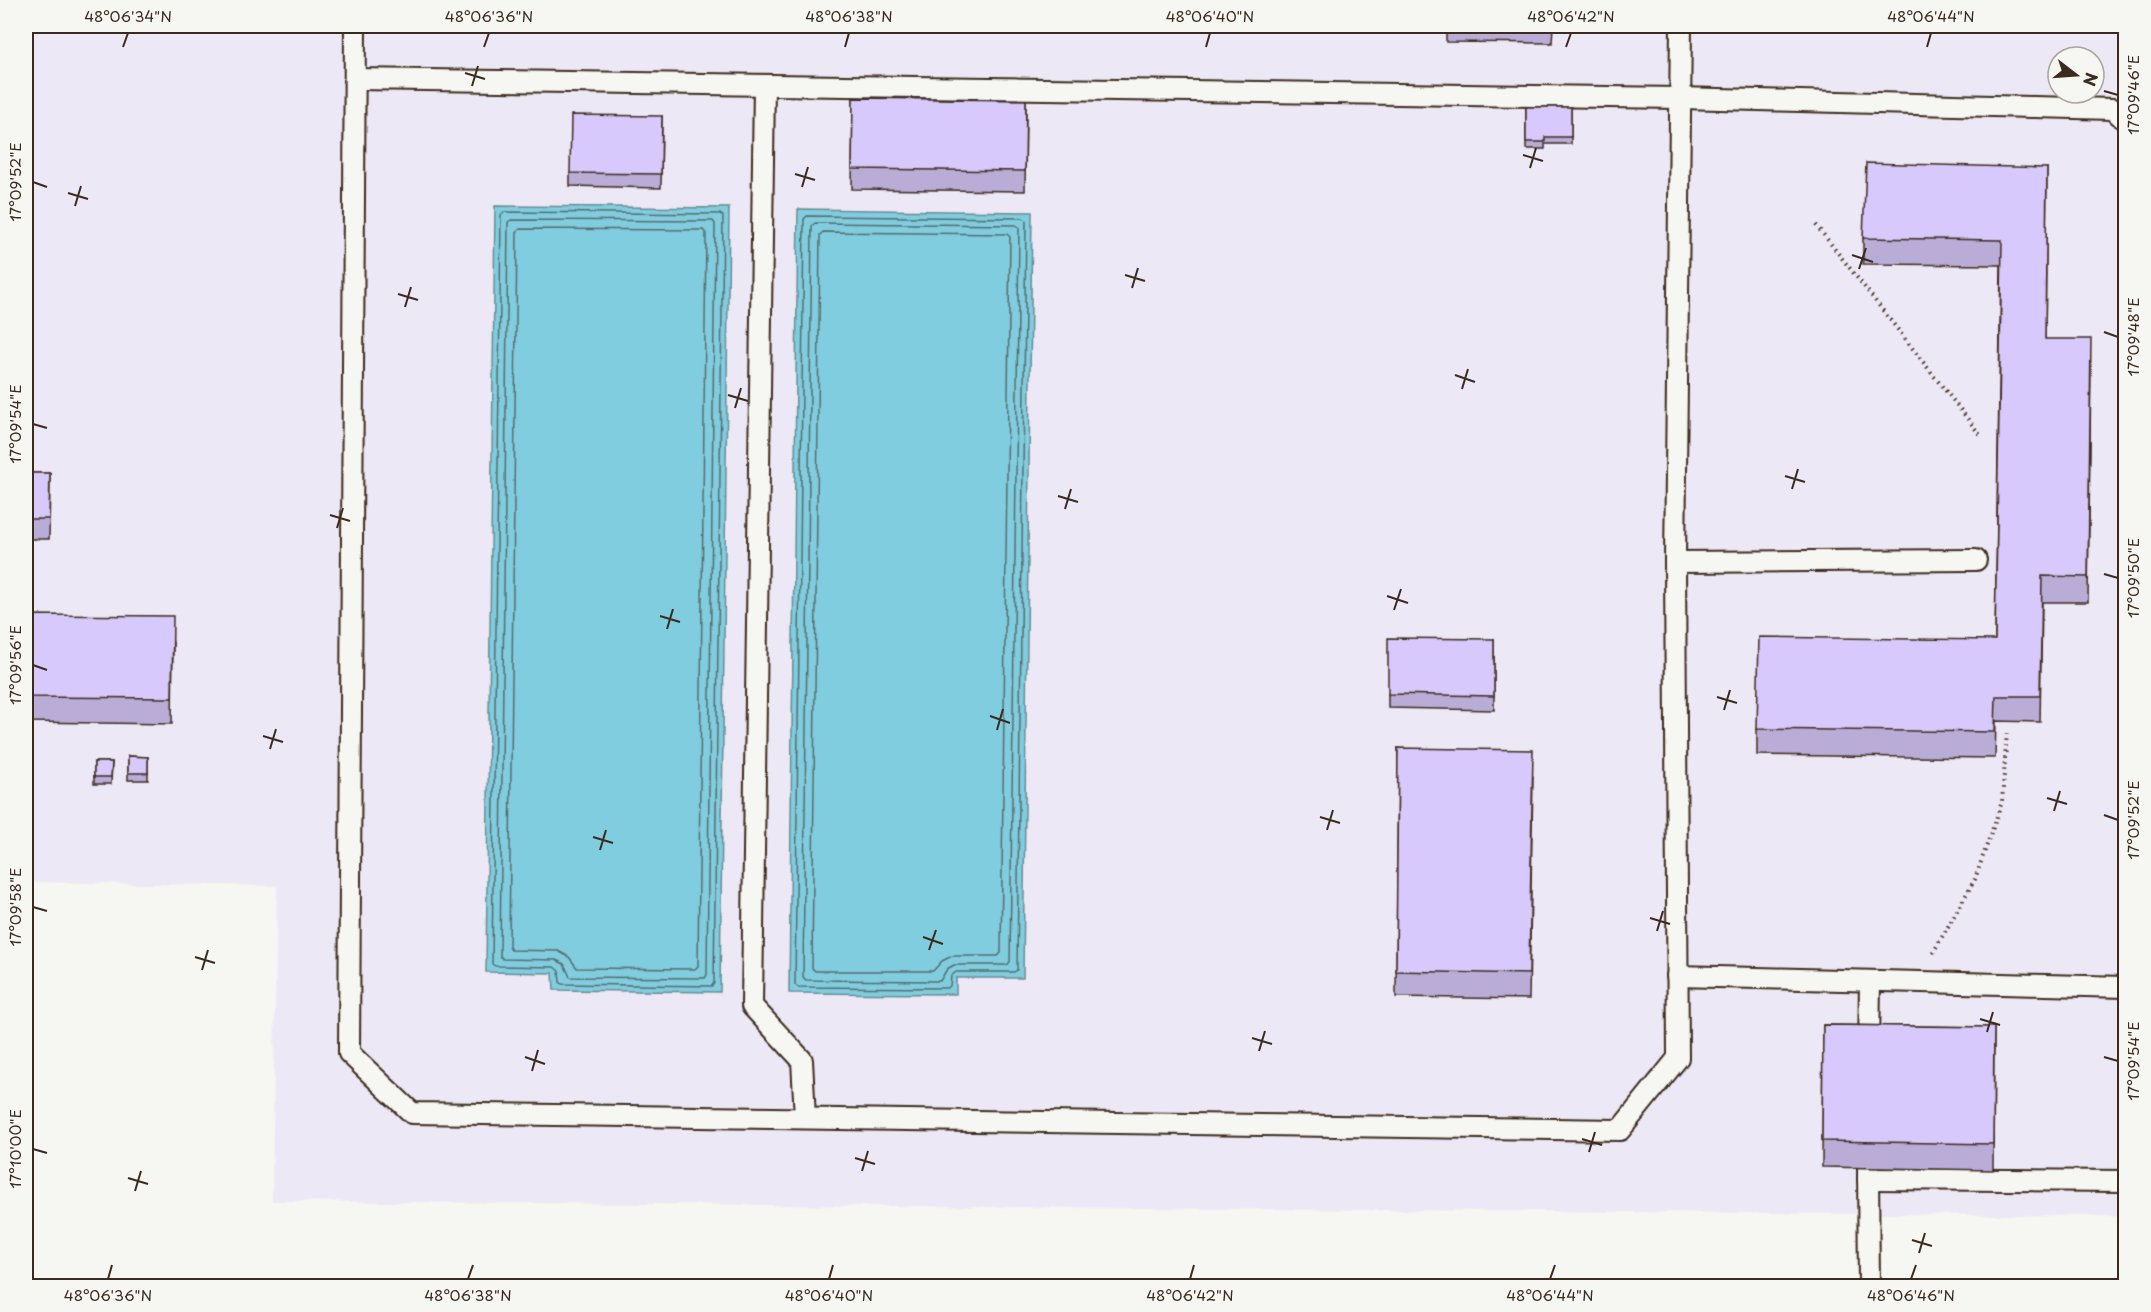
<svg xmlns="http://www.w3.org/2000/svg" width="2151" height="1312" font-family="'Playpen Sans',sans-serif">
  <style>
    .built { fill: #ede8f5; fill-rule: evenodd }
    .water { fill: #81cde0; stroke: #658c92; stroke-width: 1.5 }
    .lines { fill: none; stroke-linecap: round; stroke-linejoin: round }
    .shore { stroke: #576b6c; stroke-width: 1.5 }
    .lane-casing { stroke: #3b2a1e; stroke-width: 24 }
    .path { stroke: #3b2a1e; stroke-width: 4; stroke-dasharray: 1.5 4.5; stroke-linecap: butt }
    .lane { stroke: #f6f6f2; stroke-width: 20 }
    .wall { fill: #b9add8; stroke: #3b2a1e; stroke-width: 1.5 }
    .shaded-wall { fill: #968db0; stroke: #3b2a1e; stroke-width: 1.5 }
    .building { fill: #d7c9fb; stroke: #3b2a1e; stroke-width: 1.5 }
    .ticks { fill: none; stroke: #3b2a1e; stroke-width: 2 }
    .neatline { fill: none; stroke: #3b2a1e; stroke-width: 2 }
    .ticks-label { font-size: 15px; text-anchor: middle; fill: #3b2a1e }
  </style>
  <rect width="100%" height="100%" fill="#f6f6f2"/>
  <filter id="ink" filterUnits="userSpaceOnUse"><feTurbulence type="fractalNoise" baseFrequency=".0167" numOctaves="2"/><feDisplacementMap in="SourceGraphic" scale="12" xChannelSelector="R" yChannelSelector="G"/><feConvolveMatrix kernelMatrix="1 2 1 2 8 2 1 2 1" color-interpolation-filters="sRGB"/></filter>
  <g filter="url(#ink)">
    <path class="built" d="M26,26H2125V1216L272,1201L277,886L26,882ZM2058,57H2094V93H2058Z"/>
    <g class="water">
      <polygon points="495,206 729,208 720,992 554,990 553,973 486,972"/>
      <polygon points="798,209 1032,212 1023,978 956,978 956,994 789,993"/>
    </g>
    <g class="lines">
      <g class="shore">
        <polygon points="504,212 720,214 723,216 714,983 712,986 562,984 560,982 559,971 554,967 495,966 492,964 501,215"/>
        <polygon points="807,216 1023,218 1026,220 1017,970 1014,972 956,972 951,976 950,986 947,988 798,987 795,985 804,219"/>
        <polygon points="511,220 713,221 715,224 707,975 705,978 570,977 564,964 556,960 503,959 500,956 508,222"/>
        <polygon points="815,223 1016,225 1019,228 1010,962 1007,965 954,965 947,969 940,981 806,980 803,977 812,226"/>
        <polygon points="520,229 703,230 706,233 698,966 695,969 577,968 569,957 558,951 511,950 509,947 517,232"/>
        <polygon points="823,232 1007,234 1010,237 1001,953 998,956 952,956 942,961 933,971 815,971 812,968 820,235"/>
      </g>
      <defs>
        <g id="lane">
          <polyline points="355,26 349,1053 412,1113 1620,1130 1678,1058 1675,562 1681,26"/>
          <polyline points="355,79 1680,98 2113,109 2126,121"/>
          <polyline points="764,85 752,1006 802,1060 805,1118"/>
          <polyline points="1675,562 1976,560"/>
          <polyline points="1677,976 2126,987"/>
          <polyline points="1869,1051 1870,981"/>
          <polyline points="1868,1168 1869,1286"/>
          <polyline points="1868,1179 2126,1181"/>
        </g>
      </defs>
      <use href="#lane" class="lane-casing"/>
      <g class="path">
        <polyline points="1816,225 1981,436"/>
        <polyline points="1933,953 1975,879 2002,802 2007,731"/>
      </g>
      <use href="#lane" class="lane"/>
    </g>
    <g class="wall">
      <polygon points="898,26 953,26 945,29 925,31 905,29"/>
      <polygon points="1446,26 1553,26 1552,43 1446,42"/>
      <polygon points="853,98 1026,100 1025,191 852,189"/>
      <polygon points="1526,107 1571,107 1571,144 1545,144 1545,149 1526,149"/>
      <polygon points="662,116 661,188 570,186 570,173"/>
      <polygon points="2047,168 2045,339 2091,365 2088,602 2042,602 2040,722 1996,721 1995,758 1757,755 1757,729 1995,640 2001,265 1863,264 1863,238"/>
      <polygon points="26,473 50,473 49,539 26,539"/>
      <polygon points="26,615 173,642 172,724 26,722"/>
      <polygon points="1494,639 1494,710 1388,708 1388,694"/>
      <polygon points="1398,748 1533,776 1529,999 1396,997"/>
      <polygon points="128,756 148,757 148,780 128,780"/>
      <polygon points="94,762 112,762 111,784 94,784"/>
      <polygon points="1823,1025 1994,1027 1993,1170 1822,1167"/>
    </g>
    <polygon class="shaded-wall" points="945,26 953,26 945,29"/>
    <g class="building">
      <polygon points="853,98 1026,100 1025,171 852,169"/>
      <polygon points="1526,107 1571,107 1571,137 1545,137 1545,142 1526,142"/>
      <polygon points="571,115 662,116 661,174 570,173"/>
      <polygon points="1866,163 2047,168 2045,339 2091,339 2088,577 2042,576 2040,696 1996,696 1995,732 1757,729 1759,637 1995,640 2002,240 1863,238"/>
      <polygon points="26,473 50,473 49,519 26,519"/>
      <polygon points="26,615 173,616 172,698 26,697"/>
      <polygon points="1388,638 1494,639 1494,696 1388,694"/>
      <polygon points="1398,748 1533,750 1529,974 1396,971"/>
      <polygon points="128,756 148,757 148,773 128,773"/>
      <polygon points="94,762 112,762 111,777 94,777"/>
      <polygon points="1823,1025 1994,1027 1993,1144 1822,1141"/>
    </g>
  </g>
  <path class="ticks" d="M123,47L128,33M484,47L489,33M845,47L849,33M1206,47L1210,33M1566,47L1571,33M1927,47L1931,33M465,73L485,79M472,86L478,66M2104,91L2118,95M1523,155L1543,161M1530,168L1536,148M795,174L815,180M33,182L47,187M802,187L808,167M68,193L88,199M75,206L81,186M1852,255L1873,262M1859,269L1866,248M1125,275L1145,281M1132,288L1138,268M398,294L418,300M405,307L411,287M2104,332L2118,337M1455,375L1475,382M1462,389L1468,369M728,395L748,401M735,408L741,388M33,424L47,428M1785,476L1805,482M1792,489L1798,469M1058,496L1078,502M1065,509L1071,489M330,515L350,521M337,528L343,508M2104,574L2118,578M1387,596L1408,603M1394,610L1401,589M660,616L680,622M667,629L673,609M33,665L47,670M1717,697L1737,703M1724,710L1730,690M990,716L1010,723M997,730L1003,709M263,736L283,742M270,749L276,729M2047,798L2067,804M2054,811L2060,791M2104,815L2118,820M1320,817L1340,823M1327,830L1333,810M593,837L613,843M600,850L606,830M33,907L47,911M1650,918L1670,924M1657,931L1663,911M923,937L943,944M929,950L936,930M195,957L215,963M202,970L208,950M1980,1019L2000,1025M1987,1032L1993,1012M1252,1038L1272,1044M1259,1051L1265,1031M525,1057L545,1064M2104,1057L2118,1061M532,1071L538,1050M1582,1139L1602,1145M33,1149L47,1153M1589,1152L1595,1132M855,1158L875,1164M862,1171L868,1151M128,1178L148,1184M135,1191L141,1171M1912,1240L1932,1246M1919,1253L1925,1233M108,1279L112,1265M468,1279L473,1265M829,1279L833,1265M1190,1279L1194,1265M1550,1279L1555,1265M1911,1279L1916,1265"/>
  <rect width="2151" height="1312" fill="none" stroke="#f6f6f2" stroke-width="66"/>
  <g transform="translate(2076 75) rotate(107)"><circle r="28" fill="#f6f6f2" stroke="#aba49d" stroke-width="1.5"/>
  <path d="M0-4.5L10 22L0 15L-10 22Z" fill="#3b2a1e"/>
  <text y="-9" font-size="16" font-weight="bold" text-anchor="middle" fill="#3b2a1e">N</text>
  </g>
  <rect x="33" y="33" width="2085" height="1246" class="neatline"/>
  <g class="ticks-label">
    <text x="128" y="22">48°06'34"N</text>
    <text x="489" y="22">48°06'36"N</text>
    <text x="849" y="22">48°06'38"N</text>
    <text x="1210" y="22">48°06'40"N</text>
    <text x="1571" y="22">48°06'42"N</text>
    <text x="1931" y="22">48°06'44"N</text>
    <text transform="translate(2134 95) rotate(-90)" y="5">17°09'46"E</text>
    <text transform="translate(16 182) rotate(-90)" y="5">17°09'52"E</text>
    <text transform="translate(2134 337) rotate(-90)" y="5">17°09'48"E</text>
    <text transform="translate(16 424) rotate(-90)" y="5">17°09'54"E</text>
    <text transform="translate(2134 578) rotate(-90)" y="5">17°09'50"E</text>
    <text transform="translate(16 665) rotate(-90)" y="5">17°09'56"E</text>
    <text transform="translate(2134 820) rotate(-90)" y="5">17°09'52"E</text>
    <text transform="translate(16 907) rotate(-90)" y="5">17°09'58"E</text>
    <text transform="translate(2134 1061) rotate(-90)" y="5">17°09'54"E</text>
    <text transform="translate(16 1149) rotate(-90)" y="5">17°10'00"E</text>
    <text x="108" y="1301">48°06'36"N</text>
    <text x="468" y="1301">48°06'38"N</text>
    <text x="829" y="1301">48°06'40"N</text>
    <text x="1190" y="1301">48°06'42"N</text>
    <text x="1550" y="1301">48°06'44"N</text>
    <text x="1911" y="1301">48°06'46"N</text>
  </g>
</svg>
